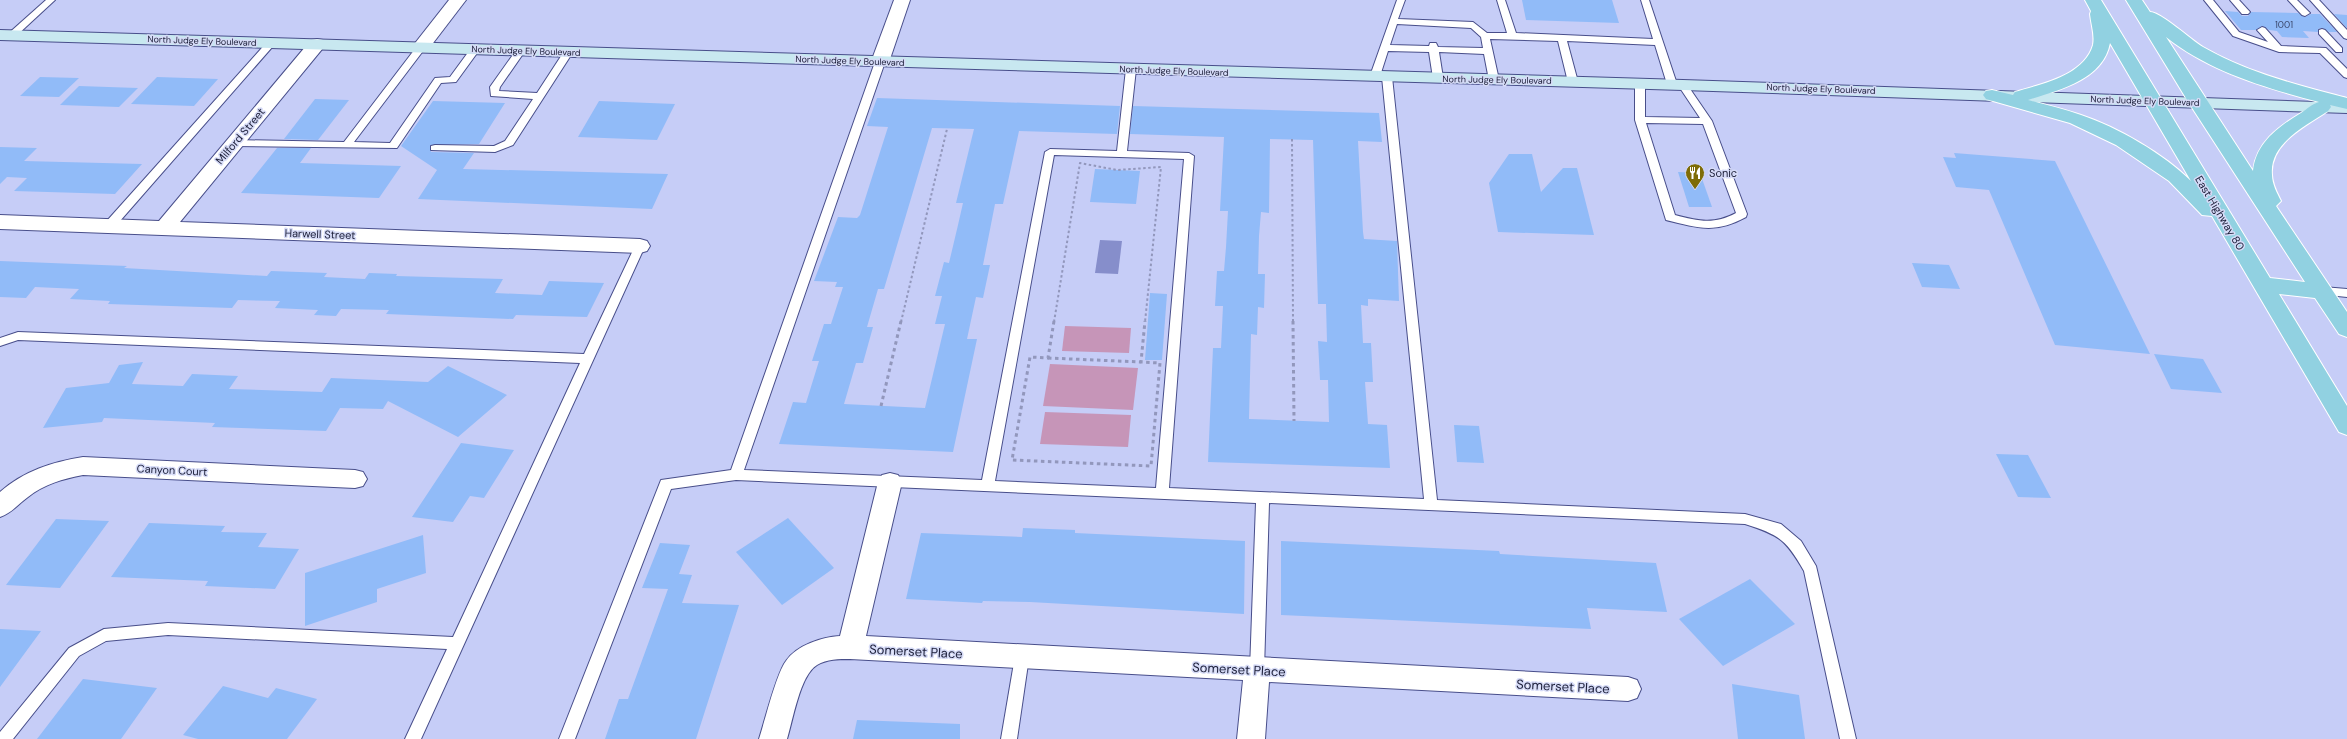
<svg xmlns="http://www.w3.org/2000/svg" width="2347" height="739" font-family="'DM Sans',sans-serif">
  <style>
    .green { fill: #c695b8 }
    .water { fill: #868ecb }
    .building { fill: #91bbf8; fill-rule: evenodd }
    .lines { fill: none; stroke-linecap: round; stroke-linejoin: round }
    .lane-casing { stroke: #484e8a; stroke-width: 2 }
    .street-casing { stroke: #484e8a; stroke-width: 2 }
    .secondary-casing { stroke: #484e8a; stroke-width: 2 }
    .primary-casing { stroke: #fff; stroke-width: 2 }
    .path-far1 { stroke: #9297bc; stroke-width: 2; stroke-dasharray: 2.5 2.5; stroke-linecap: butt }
    .path { stroke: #9297bc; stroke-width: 3; stroke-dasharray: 3.5 3.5; stroke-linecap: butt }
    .lane { fill: #fff; fill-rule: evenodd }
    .street { fill: #fff; fill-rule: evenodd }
    .secondary { fill: #c8e8f0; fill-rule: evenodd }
    .primary { fill: #91d1e1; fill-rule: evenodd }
    .labels { text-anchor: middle; stroke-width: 3; stroke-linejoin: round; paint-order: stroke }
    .number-label { font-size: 9px; fill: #384467 }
    .far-street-label { font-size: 9px; fill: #1a1d37; stroke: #d6dbf7 }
    .street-label { font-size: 11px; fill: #1a1d37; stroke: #d6dbf7 }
    .poi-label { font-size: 11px; fill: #1a1d37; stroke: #d6dbf7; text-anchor: start }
    .near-street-label { font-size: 13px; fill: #1a1d37; stroke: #d6dbf7 }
  </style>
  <rect width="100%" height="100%" fill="#c6cdf7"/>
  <g class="green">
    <polygon points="1065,326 1131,328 1129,353 1062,351"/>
    <polygon points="1050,364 1138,368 1133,410 1043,406"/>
    <polygon points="1045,412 1131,415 1128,447 1040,444"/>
  </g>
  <polygon class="water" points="1100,240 1122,241 1118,274 1095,273"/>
  <g class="building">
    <polygon points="1522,0 1612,0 1619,23 1526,20"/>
    <polygon points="2225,11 2238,12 2242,16 2248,16 2251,12 2298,13 2305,17 2311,14 2320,14 2337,32 2329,32 2322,28 2318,29 2318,32 2303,31 2309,38 2282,37 2277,31 2269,30 2262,26 2256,30 2241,30"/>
    <polygon points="2334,14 2347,15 2347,28"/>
    <polygon points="40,77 79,78 59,97 20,96"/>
    <polygon points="157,77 218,79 194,106 131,104"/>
    <polygon points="79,86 138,88 119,107 60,105"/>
    <path d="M877,98L1120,106L1117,134L1019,131L1003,204H995L983,265H990L983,298L976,297L967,339H977L953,452L779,444L793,402L806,403L819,361H812L824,324H831L843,287H835L837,282L814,281L838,217L857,218L860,215L888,127L867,126ZM932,128L974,129L956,203H963L958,225L949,263L944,262L935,296H942L935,324H945L925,408L844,404L856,363H863L873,327H867L878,289H884Z"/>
    <polygon points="315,99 349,100 318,140 284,139"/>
    <polygon points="433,101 505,103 479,144 430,145 431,152 474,153 463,169 668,174 652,209 418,199 437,170 401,146"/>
    <polygon points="599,101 675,104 657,140 578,137"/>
    <path d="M1133,106L1379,113L1382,142L1358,141L1363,232L1364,239L1397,241L1399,301L1368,299V306L1361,305L1363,343H1371L1373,382H1365L1368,424L1387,425L1390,468L1208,462L1213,348H1221L1223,306H1215L1217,271H1224L1226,247L1228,211H1220L1224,137L1130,134ZM1270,139L1313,140L1318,304H1326L1327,342L1318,341L1320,380H1328L1329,422L1249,419L1251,334L1257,335L1258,307L1264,308L1265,274H1258L1259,236L1261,212L1269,213Z"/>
    <polygon points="0,147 37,148 24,161 142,164 115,194 14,191 27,178 7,177 0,184"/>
    <polygon points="277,148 311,148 300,163 401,166 379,198 241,193"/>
    <polygon points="1954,153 2055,161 2150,354 2055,345 1989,190 1956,187 1943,157 1956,158"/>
    <polygon points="1509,154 1532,154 1541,192 1563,168 1577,168 1594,235 1498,232 1489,183"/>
    <polygon points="1095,169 1140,171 1136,204 1090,202"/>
    <polygon points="1678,172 1700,173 1712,207 1689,207"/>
    <polygon points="0,261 127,266 124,268 267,276 271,271 327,273 324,277 365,279 369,273 397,274 396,276 503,279 495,293 542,295 549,281 604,283 587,317 516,315 513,319 386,314 389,310 341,309 336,316 314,315 318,310 275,308 280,301 238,300 232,308 108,304 110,301 70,299 79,289 35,287 26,298 0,297"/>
    <polygon points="1912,263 1949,265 1960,289 1922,287"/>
    <polygon points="1150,293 1167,294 1162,360 1145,360"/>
    <polygon points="2154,354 2203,359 2222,393 2171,389"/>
    <polygon points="143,362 132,384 183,386 192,374 238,376 229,389 322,392 331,378 428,382 448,366 507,395 458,437 388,401 383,409 340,408 326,431 212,427 215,423 104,418 102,422 43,428 66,388 109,383 119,365"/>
    <polygon points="1454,425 1479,426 1484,463 1457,462"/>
    <polygon points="461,443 514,450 484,498 470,496 453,522 412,517"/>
    <polygon points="1996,454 2028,455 2051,498 2018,497"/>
    <polygon points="788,518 834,568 782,605 736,552"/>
    <polygon points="56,519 109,521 60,588 6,585"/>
    <polygon points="149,523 225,526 221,532 267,533 258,547 299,549 275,589 205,586 208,581 111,577"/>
    <polygon points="1023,528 1075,530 1075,533 1245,541 1244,614 1030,602 983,601 982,603 906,599 921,533 1022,537"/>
    <polygon points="423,535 426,573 377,589 377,602 305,626 305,573"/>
    <polygon points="1281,541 1499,551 1500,554 1656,563 1667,612 1587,608 1591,629 1281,615"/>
    <polygon points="660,543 690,545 679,574 692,575 682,603 739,605 696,739 605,739 619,699 628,699 668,589 642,588"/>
    <polygon points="1750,579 1795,624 1723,666 1679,619"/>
    <polygon points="0,629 41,631 0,687"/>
    <polygon points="83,679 157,688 121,739 37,739"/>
    <polygon points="1732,684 1799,695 1805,739 1738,739"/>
    <polygon points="223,686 268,698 276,688 317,699 287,739 198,739 183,735"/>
    <polygon points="857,720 960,724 960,739 853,739"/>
  </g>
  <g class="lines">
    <defs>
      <g id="lane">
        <polygon points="46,0 55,0 15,37 9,37 9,33"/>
        <path d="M1397,0H1405L1398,19L1473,22L1487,33H1507L1497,0H1505L1516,33L1653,39L1641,0H1649L1677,84L1672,87L1667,84L1655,45L1567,41L1578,82L1573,85L1568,82L1558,41L1490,39L1499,80L1497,82L1494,83L1489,80L1484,54L1439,52L1443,78L1438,81L1433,78L1429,52L1388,51L1380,76L1378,78H1372L1370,76ZM1397,24L1471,28L1481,37L1483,48L1438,47L1436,43H1430L1429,46L1390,45Z"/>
        <polygon points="2204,0 2213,0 2239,32 2268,42 2257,30 2262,27 2265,28 2281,46 2326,48 2347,69 2347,78 2344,77 2320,53 2279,52 2233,36"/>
        <polygon points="2230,0 2239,0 2250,12 2248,14 2242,14"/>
        <polygon points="2288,0 2297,0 2310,13 2305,16 2302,15"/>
        <polygon points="2310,0 2319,0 2347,30 2347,39 2344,38"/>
        <polygon points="2322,29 2325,30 2342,48 2342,52 2336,52 2319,34 2319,30"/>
        <polygon points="271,40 276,43 274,45 113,229 105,229 104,226 105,223 268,41"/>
        <polygon points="421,44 426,47 354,142 390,143 435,78 450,77 472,47 475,46 480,49 456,82 441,83 397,148 234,146 229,143 234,140 344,142 418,45"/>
        <polygon points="520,48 525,51 500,87 499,91 537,93 565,50 568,49 573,52 513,145 495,152 431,150 431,146 435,145 494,146 505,141 533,99 491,96 490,87 517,49"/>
        <path d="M880,59L885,62L744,470L982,480L1045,152L1050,149L1117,151L1126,69L1131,66L1136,69L1127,151L1189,153L1194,156L1169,488L1424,499L1382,77L1387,74L1392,77L1437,500L1745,514L1781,524L1801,541L1816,566L1856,739H1840L1804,571C1786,540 1780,535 1745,524L1269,503L1264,670L1262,675L1257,676L1252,675L1250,670L1256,503L736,480L671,489L575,739H559L661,480L731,470L875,62ZM1054,155L1184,159L1156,488L995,481Z"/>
        <path d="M1640,80L1645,83V117L1700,118L1678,85L1680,83H1686L1712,121L1747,214L1746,217C1715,234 1698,228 1666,220L1635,120V83ZM1646,123L1703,124L1736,213C1714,225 1698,221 1675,215Z"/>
        <polygon points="640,242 645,246 421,739 405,739 447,649 168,635 106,641 79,656 13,739 0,739 0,732 69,648 104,629 168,623 453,637 580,363 18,340 0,346 0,338 18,332 584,354 635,246"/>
        <polygon points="2323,287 2347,289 2347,297 2319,294 2317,291"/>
        <polygon points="1022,651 1027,652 1029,657 1017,739 1001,739 1015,657 1017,652"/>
      </g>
      <g id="street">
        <polygon points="449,0 466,0 427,51 415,51 412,47"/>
        <polygon points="894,0 910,0 889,62 886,66 874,66 871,62"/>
        <polygon points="317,39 323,40 326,44 323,48 180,222 640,239 647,241 650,246 647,251 640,253 0,229 0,215 159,221 311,40"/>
        <path d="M83,457L355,470L363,472L367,479L363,486L355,488L83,475C63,479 44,484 28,497C18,504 12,513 0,517V492C24,471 52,462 83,457Z"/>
        <path d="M890,473L898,475L902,482L866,636L1628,677L1637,680L1641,689L1637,698L1628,701L1269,682L1265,739H1237L1243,680L850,659C839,659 827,659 817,665C800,675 793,720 787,739H759C765,721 776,674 786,661C797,645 822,637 840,636L878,482L882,475Z"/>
      </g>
      <polygon id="secondary" points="0,30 1683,80 2347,103 2347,113 1683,90 0,40"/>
      <path id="primary" d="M2085,0H2101L2270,278L2305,282L2189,103L2126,0H2142L2150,12C2161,12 2191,40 2203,47C2248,73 2298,85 2347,98V109L2330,105L2331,107L2328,111C2306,126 2269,143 2272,175C2272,184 2277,193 2281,201L2276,206L2347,312V337L2339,334L2315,298L2279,294L2347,406V435L2339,432L2212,216L2202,215L2169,181L2116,145L2070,123L1986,99L1983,95L1986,91L1992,90L2013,95L2015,92C2041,84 2084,76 2093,45C2095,35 2091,24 2090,14L2091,11ZM2166,37C2210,72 2266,88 2319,102C2312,104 2307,109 2301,113C2278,127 2256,143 2253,171ZM2110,43L2191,181C2164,154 2117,127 2081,115C2064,109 2046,105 2028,100C2059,90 2103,80 2110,43Z"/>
    </defs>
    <use href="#lane" class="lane-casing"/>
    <use href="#street" class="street-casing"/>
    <use href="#secondary" class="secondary-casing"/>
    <use href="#primary" class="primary-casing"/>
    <g class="path-far1">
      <polyline points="1292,139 1293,322"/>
      <polyline points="901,322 947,129"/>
      <polyline points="1054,322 1080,163 1117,170 1161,167 1145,322"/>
    </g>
    <g class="path">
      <polyline points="1054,321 1048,358 1030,357 1012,460 1151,466 1160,363 1141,362 1145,321"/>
      <polyline points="1293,321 1294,421"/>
      <polyline points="1048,358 1141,362"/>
      <polyline points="881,406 901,321"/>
    </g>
    <use href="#lane" class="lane"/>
    <use href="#street" class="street"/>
    <use href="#secondary" class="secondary"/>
    <use href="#primary" class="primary"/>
  </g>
  <defs>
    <symbol id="restaurant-pin" viewBox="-11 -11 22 30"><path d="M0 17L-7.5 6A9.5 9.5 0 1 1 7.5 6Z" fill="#7e6c06" stroke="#d6dbf7"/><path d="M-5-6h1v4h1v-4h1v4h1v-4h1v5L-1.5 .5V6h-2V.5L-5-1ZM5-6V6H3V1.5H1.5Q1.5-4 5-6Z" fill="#fff"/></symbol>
  </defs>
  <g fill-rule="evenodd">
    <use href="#restaurant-pin" x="1684" y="162" width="22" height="30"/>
  </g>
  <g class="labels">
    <g class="number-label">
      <text x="2284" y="28">1001</text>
    </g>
    <g class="far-street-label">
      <text transform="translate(202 41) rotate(2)" y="3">North Judge Ely Boulevard</text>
      <text transform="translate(526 51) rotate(2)" y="3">North Judge Ely Boulevard</text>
      <text transform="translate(850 61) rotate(2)" y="3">North Judge Ely Boulevard</text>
      <text transform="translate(1174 71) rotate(2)" y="3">North Judge Ely Boulevard</text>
      <text transform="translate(1497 80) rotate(1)" y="3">North Judge Ely Boulevard</text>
      <text transform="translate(1821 89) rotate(2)" y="3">North Judge Ely Boulevard</text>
      <text transform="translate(2145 101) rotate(2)" y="3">North Judge Ely Boulevard</text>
    </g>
    <g class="street-label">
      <text transform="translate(240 136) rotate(-50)" y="4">Milford Street</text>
      <text transform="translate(2220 213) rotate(59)" y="4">East Highway 80</text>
      <text transform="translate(320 234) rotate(2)" y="4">Harwell Street</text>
      <text transform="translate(172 470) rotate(3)" y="4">Canyon Court</text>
    </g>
    <g class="poi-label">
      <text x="1709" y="177">Sonic</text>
    </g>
    <g class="near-street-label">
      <text transform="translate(916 651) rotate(3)" y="5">Somerset Place</text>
      <text transform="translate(1239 669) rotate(3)" y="5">Somerset Place</text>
      <text transform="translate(1563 686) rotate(3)" y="5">Somerset Place</text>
    </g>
  </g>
</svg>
